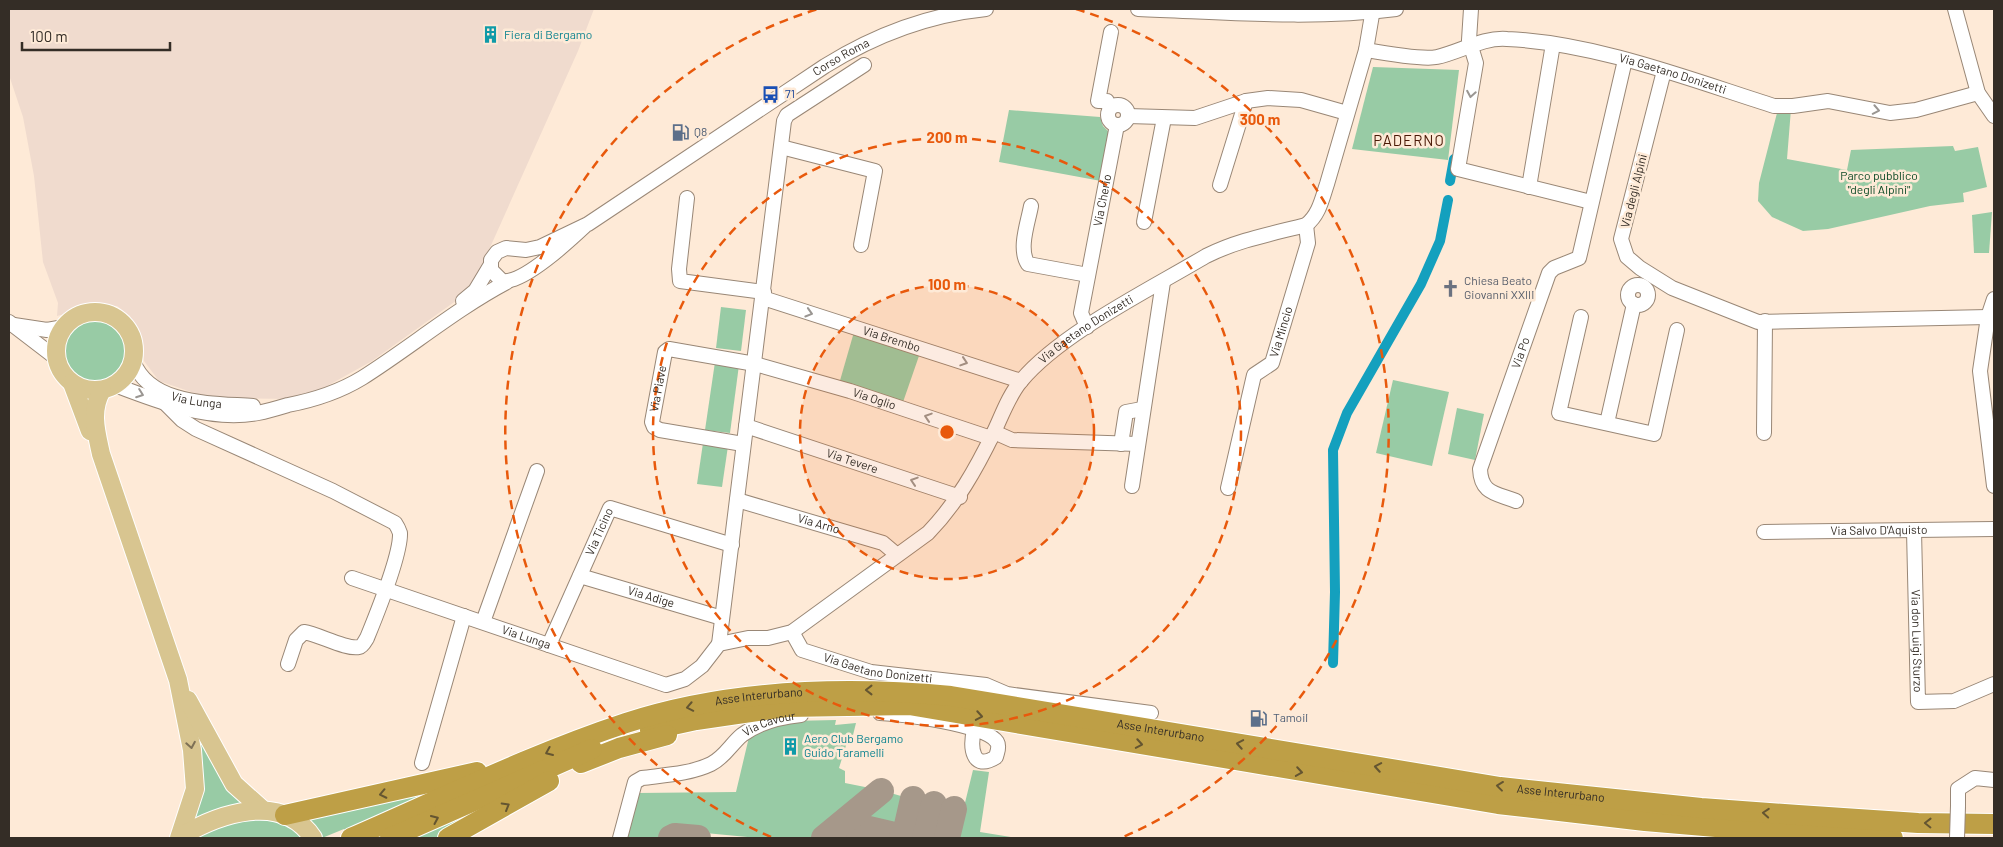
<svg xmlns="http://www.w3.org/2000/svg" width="2003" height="847" font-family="Barlow,sans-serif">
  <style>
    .commercial { fill: #f0dbce }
    .green { fill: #98cba5 }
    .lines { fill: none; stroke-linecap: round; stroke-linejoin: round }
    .canal { stroke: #14a0be; stroke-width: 10 }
    .taxiway { stroke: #a6988a; stroke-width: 26 }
    .minor-casing { stroke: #998776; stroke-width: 16 }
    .major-casing { stroke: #fff; stroke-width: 20 }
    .highway-casing { stroke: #fff; stroke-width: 22 }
    .minor { stroke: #fff; stroke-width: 14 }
    .major { stroke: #d8c590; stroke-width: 18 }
    .highway { stroke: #be9f46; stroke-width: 20 }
    .minor-bridge-casing { stroke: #998776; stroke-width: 16; stroke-linecap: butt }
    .minor-bridge { stroke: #fff; stroke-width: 14 }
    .oneway { stroke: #9a9692 }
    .oneway2 { stroke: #645531 }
    .oneway3 { stroke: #7e7156 }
    .ring { fill: none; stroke: #e8590c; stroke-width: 2.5; stroke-dasharray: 9 6 }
    .labels { text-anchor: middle; stroke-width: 5; stroke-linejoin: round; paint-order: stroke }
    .culture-label { font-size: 12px; fill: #0d838f; stroke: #feead7; text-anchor: start }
    .street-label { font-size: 12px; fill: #342d26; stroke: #feead7 }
    .transit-label { font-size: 12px; fill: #164399; stroke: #feead7; text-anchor: start }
    .service-label { font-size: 12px; fill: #4e5e75; stroke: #feead7; text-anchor: start }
    .park-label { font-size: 12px; fill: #094824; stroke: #feead7 }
    .worship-label { font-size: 12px; fill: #5b616d; stroke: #feead7; text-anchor: start }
    .quarter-label { font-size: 15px; letter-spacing: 1px; fill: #4a1906; stroke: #feead7 }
    .centre { fill: #e8590c; stroke: #feead7; stroke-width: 2.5 }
    .ring-label { font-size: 15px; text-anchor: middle; font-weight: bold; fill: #e8590c; stroke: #feead7; stroke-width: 5; stroke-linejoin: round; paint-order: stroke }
  </style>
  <rect width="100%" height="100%" fill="#feead7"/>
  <polygon class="commercial" points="9,9 594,9 578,51 471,290 372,361 320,390 290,399 209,398 159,381 144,361 138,334 130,316 117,306 96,306 57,316 58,303 43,262 34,176 23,117 9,75"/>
  <g class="green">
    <polygon points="1373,67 1459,70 1448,160 1352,149"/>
    <polygon points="1791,109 1787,159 1847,170 1851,150 1953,146 1955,151 1978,147 1987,187 1963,193 1964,202 1930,206 1828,229 1803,231 1772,217 1758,201 1759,183 1777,113"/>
    <polygon points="1009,110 1100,117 1103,126 1110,133 1101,181 999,162"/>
    <polygon points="1992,212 1989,253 1974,253 1972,215"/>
    <polygon points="721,307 746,310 741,351 716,348"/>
    <circle cx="96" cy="350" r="32"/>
    <polygon points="854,332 920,353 902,405 839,384"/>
    <polygon points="715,362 739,365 730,433 705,430"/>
    <polygon points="1393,380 1449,392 1432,466 1376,453"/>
    <polygon points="1457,408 1484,414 1475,460 1448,454"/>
    <polygon points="703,443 728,446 722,487 697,484"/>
    <polygon points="836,720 835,725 856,723 852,739 848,739 839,768 845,771 845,783 875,789 820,835 815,838 758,838 663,829 661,838 625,838 637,793 736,792 749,737 790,721"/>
    <polygon points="195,725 247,805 193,822"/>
    <polygon points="973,770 989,772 980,832 1017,838 952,838 959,810 963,811"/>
    <polygon points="461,783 346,832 344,829 322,838 308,818"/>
    <polygon points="887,792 908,798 902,824 893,830 854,820"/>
    <polygon points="508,795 441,838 408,838"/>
    <polygon points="919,800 929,803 922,830 914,835 910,834"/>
    <polygon points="939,805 949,808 941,835 930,838"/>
    <path d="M257,819C275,819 290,825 302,838H193L228,823Z"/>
    <polygon points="845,829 884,838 833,838"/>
  </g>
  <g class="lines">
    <g class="canal">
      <polyline points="1450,181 1454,159"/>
      <polyline points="1333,663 1335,592 1333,450 1347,413 1421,284 1440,241 1448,200"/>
    </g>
    <g class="taxiway">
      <polyline points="843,823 907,838"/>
      <polyline points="902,837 905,834 913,799"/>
      <polyline points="671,838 675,836 698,838"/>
      <polyline points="824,838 881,791"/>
      <polyline points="925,838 934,804"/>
      <polyline points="947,838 954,809"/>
    </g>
    <defs>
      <g id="minor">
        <path d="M1138,9C1224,12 1311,20 1396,9"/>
        <polyline points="1471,9 1469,40 1476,63 1458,169 1591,202"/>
        <polyline points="1955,9 1978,93 1994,116"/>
        <path id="s1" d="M1366,50C1383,53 1422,60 1437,57C1460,52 1483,37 1507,39C1596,43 1689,79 1774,106H1793L1828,101L1890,113L1916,110L1978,93"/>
        <polyline points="1664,71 1621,239 1627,257 1640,268 1672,288 1758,322 1988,317"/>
        <circle cx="1118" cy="115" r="10"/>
        <polyline points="1110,108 1107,101 1098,101 1111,32"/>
        <polyline points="1128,116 1195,118 1246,101 1268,98 1301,100 1347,113"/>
        <polyline points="781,147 875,171 861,245"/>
        <polyline points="1220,185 1246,101"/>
        <polyline points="1529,187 1553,44"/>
        <polyline points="687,198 679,269 680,281 764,292"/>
        <path d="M1031,206C1028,223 1018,249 1028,264L1088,275"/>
        <polyline points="1144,222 1164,118"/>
        <path id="s2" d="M586,225C570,240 523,284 502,281L491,270V260L497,252L506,248L526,250L540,247L588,224L825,66C875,35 927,15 986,9"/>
        <circle cx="1638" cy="295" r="10"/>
        <path id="s3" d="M763,298L1021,381"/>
        <polyline points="1994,299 1988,317 1980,371 1994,486"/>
        <polyline points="463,301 475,291 490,266"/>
        <polyline points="1581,317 1559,413 1654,434 1677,330"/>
        <polyline points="9,322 56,358"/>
        <polyline points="14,325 47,330 64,327"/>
        <path id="s4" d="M1087,327L1081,313L1117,125"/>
        <path id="s5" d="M133,361C150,406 213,403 253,406"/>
        <path d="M115,385C159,402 211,422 258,413C268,411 278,408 288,405C314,400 339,392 362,378C411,347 456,309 507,282"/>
        <path d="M165,403L182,420L196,429L333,491L395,523C397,526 399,530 400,533C401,555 376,616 367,638C365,641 363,646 359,647C347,650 318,634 304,632L296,640L288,664"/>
        <polyline points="1607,423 1634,304"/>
        <path id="s6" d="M746,426L960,497"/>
        <polyline points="994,432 1012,440 1138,444"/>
        <polyline points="1764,433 1765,321"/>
        <path id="s7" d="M743,444L660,430L654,427L652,422L665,352L669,349L755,364L850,391L991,438"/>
        <polyline points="1121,444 1126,412 1142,409"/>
        <polyline points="1132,486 1163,282"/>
        <path id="s8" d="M1228,488L1254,375L1272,363L1308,243L1306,225"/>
        <path id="s9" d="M737,500L883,543L896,554"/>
        <path id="s10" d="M1516,501C1496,493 1481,494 1480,469L1549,273L1554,268L1579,258L1625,60"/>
        <path id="s11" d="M1914,531L1918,702L1954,701L1994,684"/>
        <path id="s12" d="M1764,532L1994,529"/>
        <path id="s13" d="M580,576L722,618"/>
        <path id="s14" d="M352,578L666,685L685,679L702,666L719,644L748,638H768L792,632L928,533C957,503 976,469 994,432C1002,415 1009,395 1021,381C1061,333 1151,289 1206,256C1238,240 1271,234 1306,225C1319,215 1322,199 1327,184L1366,50L1373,9"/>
        <polyline points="483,622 537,471"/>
        <path id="s15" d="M792,632L802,650L871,672L986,685L1007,694L1151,713"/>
        <polyline points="719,644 784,121 787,115 864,65"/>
        <path id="s16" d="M549,645L610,508L732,545"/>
        <path d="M880,713C901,714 986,724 997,742C1000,747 997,752 996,757C972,772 970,747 974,730"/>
        <polyline points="422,763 464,616"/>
        <polyline points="1958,806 1958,789 1975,778 1994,780"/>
        <path id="s17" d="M620,838L635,782L642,778C665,775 690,774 711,764C725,757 731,744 742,735C758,723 781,717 801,715"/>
      </g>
      <g id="major">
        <circle cx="95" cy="351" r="39"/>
        <polyline points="72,383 90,431"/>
        <path d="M102,390C90,411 96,431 101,454L178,680L192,750L195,789L179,838"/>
        <polyline points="188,700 234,784 263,810"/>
        <path d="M180,837C218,814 282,791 313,838"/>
      </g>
      <g id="highway">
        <polyline points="650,730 696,720 786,707 909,705 1498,804 1645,821 1797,834 1893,838"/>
        <polyline points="581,763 619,748 667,735"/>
        <polyline points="285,815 477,772"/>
        <path id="s18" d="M351,838C441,799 532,754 626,723C731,689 843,686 951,696L1500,787L1701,808L1798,815L1918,823L1994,824"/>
        <polyline points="390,838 592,749"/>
        <polyline points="448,838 549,781"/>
      </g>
    </defs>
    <use href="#minor" class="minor-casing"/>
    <use href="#major" class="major-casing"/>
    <use href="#highway" class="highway-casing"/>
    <use href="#minor" class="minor"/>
    <use href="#major" class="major"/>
    <use href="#highway" class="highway"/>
    <defs>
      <polyline id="minor-bridge" points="1957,838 1958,806"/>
    </defs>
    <use href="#minor-bridge" class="minor-bridge-casing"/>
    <use href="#minor-bridge" class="minor-bridge"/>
  </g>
  <defs><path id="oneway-chevron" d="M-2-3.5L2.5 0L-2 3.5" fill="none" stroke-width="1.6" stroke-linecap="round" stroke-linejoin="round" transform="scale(1.25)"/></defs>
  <g class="oneway">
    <use href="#oneway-chevron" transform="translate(1471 94) rotate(100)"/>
    <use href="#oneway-chevron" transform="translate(1876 110) rotate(11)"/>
    <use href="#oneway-chevron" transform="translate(809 313) rotate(17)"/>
    <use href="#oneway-chevron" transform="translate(964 362) rotate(18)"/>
    <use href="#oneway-chevron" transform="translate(140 394) rotate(20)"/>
    <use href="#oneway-chevron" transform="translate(928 417) rotate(-162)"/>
    <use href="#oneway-chevron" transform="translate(914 481) rotate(-162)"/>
  </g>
  <g class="oneway2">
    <use href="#oneway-chevron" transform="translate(869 690) rotate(180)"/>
    <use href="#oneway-chevron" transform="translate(690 707) rotate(169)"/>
    <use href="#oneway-chevron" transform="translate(979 716) rotate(10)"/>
    <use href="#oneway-chevron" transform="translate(1139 744) rotate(10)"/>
    <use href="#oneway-chevron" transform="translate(1240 744) rotate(-170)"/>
    <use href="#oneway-chevron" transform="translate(549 752) rotate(157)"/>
    <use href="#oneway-chevron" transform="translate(1378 767) rotate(-170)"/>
    <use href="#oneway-chevron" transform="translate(1299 772) rotate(9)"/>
    <use href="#oneway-chevron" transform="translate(1500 786) rotate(-173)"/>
    <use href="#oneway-chevron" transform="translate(383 794) rotate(168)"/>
    <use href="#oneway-chevron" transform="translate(506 806) rotate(-30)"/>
    <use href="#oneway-chevron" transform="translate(1766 813) rotate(-176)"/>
    <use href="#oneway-chevron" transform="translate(435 819) rotate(-24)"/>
    <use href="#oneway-chevron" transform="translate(1928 823) rotate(-179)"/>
  </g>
  <use class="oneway3" href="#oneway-chevron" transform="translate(191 745) rotate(80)"/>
  <circle cx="947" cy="432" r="147" fill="#e8590c" fill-opacity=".12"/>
  <g class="ring">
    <circle cx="947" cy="432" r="147"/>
    <circle cx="947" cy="432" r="294"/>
    <path d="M771 837A442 442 0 0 1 818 9M1076 9A442 442 0 0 1 1123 837"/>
  </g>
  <defs>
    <symbol id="building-bare" viewBox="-9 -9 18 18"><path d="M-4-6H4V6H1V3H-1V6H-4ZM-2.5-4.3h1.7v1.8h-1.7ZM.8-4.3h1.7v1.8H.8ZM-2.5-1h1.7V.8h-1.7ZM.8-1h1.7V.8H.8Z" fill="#0f9aa8" stroke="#feead7" stroke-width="2.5" paint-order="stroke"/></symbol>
    <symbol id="bus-bare" viewBox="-9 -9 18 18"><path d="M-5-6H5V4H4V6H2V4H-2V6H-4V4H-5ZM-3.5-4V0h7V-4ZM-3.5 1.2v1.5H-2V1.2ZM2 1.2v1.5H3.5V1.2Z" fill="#1a4fb4" stroke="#feead7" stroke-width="2.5" paint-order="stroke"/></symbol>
    <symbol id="fuel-bare" viewBox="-9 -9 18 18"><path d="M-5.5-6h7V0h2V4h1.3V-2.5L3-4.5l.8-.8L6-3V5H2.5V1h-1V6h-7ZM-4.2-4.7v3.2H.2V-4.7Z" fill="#5c6f8a" stroke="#feead7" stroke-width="2.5" paint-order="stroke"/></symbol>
    <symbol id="church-bare" viewBox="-9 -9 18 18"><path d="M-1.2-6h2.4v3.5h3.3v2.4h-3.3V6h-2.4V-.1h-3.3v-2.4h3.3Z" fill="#6b7280" stroke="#feead7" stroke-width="2.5" paint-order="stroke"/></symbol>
  </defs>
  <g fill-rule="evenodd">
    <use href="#building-bare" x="478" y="22" width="25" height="25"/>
    <use href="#bus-bare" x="758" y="82" width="25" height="25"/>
    <use href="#fuel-bare" x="668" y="120" width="25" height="25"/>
    <use href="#church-bare" x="1438" y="276" width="25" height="25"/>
    <use href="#fuel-bare" x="1246" y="706" width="25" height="25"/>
    <use href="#building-bare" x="778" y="734" width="25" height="25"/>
  </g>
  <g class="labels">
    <g class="culture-label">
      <text x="504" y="39">Fiera di Bergamo</text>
      <text x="804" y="743">Aero Club Bergamo<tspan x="804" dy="14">Guido Taramelli</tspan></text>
    </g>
    <g class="street-label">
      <text dy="4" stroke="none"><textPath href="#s2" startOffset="539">Corso Roma</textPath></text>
      <text dy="4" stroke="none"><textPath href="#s1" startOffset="314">Via Gaetano Donizetti</textPath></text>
      <text transform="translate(1634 191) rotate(-76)" y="4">Via degli Alpini</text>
      <text dy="4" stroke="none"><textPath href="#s4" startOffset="130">Via Cherio</textPath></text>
      <text dy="4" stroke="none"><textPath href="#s14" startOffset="906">Via Gaetano Donizetti</textPath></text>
      <text dy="4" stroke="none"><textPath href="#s8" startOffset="170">Via Mincio</textPath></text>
      <text dy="4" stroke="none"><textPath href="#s3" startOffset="135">Via Brembo</textPath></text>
      <text dy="4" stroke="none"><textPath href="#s10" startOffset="176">Via Po</textPath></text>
      <text dy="4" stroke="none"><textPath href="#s7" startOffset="130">Via Piave</textPath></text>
      <text dy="4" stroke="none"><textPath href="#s5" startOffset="79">Via Lunga</textPath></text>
      <text dy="4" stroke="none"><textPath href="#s7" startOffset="384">Via Oglio</textPath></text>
      <text dy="4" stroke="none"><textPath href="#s6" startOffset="112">Via Tevere</textPath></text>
      <text dy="4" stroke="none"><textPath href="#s9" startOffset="85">Via Arno</textPath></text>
      <text dy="4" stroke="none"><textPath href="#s12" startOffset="115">Via Salvo D'Aquisto</textPath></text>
      <text dy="4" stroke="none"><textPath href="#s16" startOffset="124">Via Ticino</textPath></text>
      <text dy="4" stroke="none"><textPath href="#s13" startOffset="74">Via Adige</textPath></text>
      <text dy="4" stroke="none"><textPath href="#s14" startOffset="184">Via Lunga</textPath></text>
      <text dy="4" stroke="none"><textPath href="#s11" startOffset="110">Via don Luigi Sturzo</textPath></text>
      <text dy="4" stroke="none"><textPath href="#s15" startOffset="99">Via Gaetano Donizetti</textPath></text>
      <text dy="4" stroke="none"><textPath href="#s18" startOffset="434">Asse Interurbano</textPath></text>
      <text dy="4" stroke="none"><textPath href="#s17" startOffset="209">Via Cavour</textPath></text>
      <text dy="4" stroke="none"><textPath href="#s18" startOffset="839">Asse Interurbano</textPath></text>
      <text dy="4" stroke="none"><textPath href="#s18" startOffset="1244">Asse Interurbano</textPath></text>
    </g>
    <g class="transit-label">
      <text x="785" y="98">71</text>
    </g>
    <g class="service-label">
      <text x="694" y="136">Q8</text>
      <text x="1273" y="722">Tamoil</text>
    </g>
    <g class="park-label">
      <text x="1879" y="180">Parco pubblico<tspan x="1879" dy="14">"degli Alpini"</tspan></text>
    </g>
    <g class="worship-label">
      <text x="1464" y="285">Chiesa Beato<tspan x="1464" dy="14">Giovanni XXIII</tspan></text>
    </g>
    <g class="quarter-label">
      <text x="1409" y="146">PADERNO</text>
    </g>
  </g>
  <circle cx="947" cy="432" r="8" class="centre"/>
  <g class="ring-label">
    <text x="1260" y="125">300 m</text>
    <text x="947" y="143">200 m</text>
    <text x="947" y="290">100 m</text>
  </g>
  <rect width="2003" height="847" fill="none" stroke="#342d26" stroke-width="20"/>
  <path d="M22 42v8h148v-8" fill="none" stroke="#342d26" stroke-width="2.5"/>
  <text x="30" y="42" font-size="15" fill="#342d26" stroke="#feead7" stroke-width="4" paint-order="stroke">100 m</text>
</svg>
